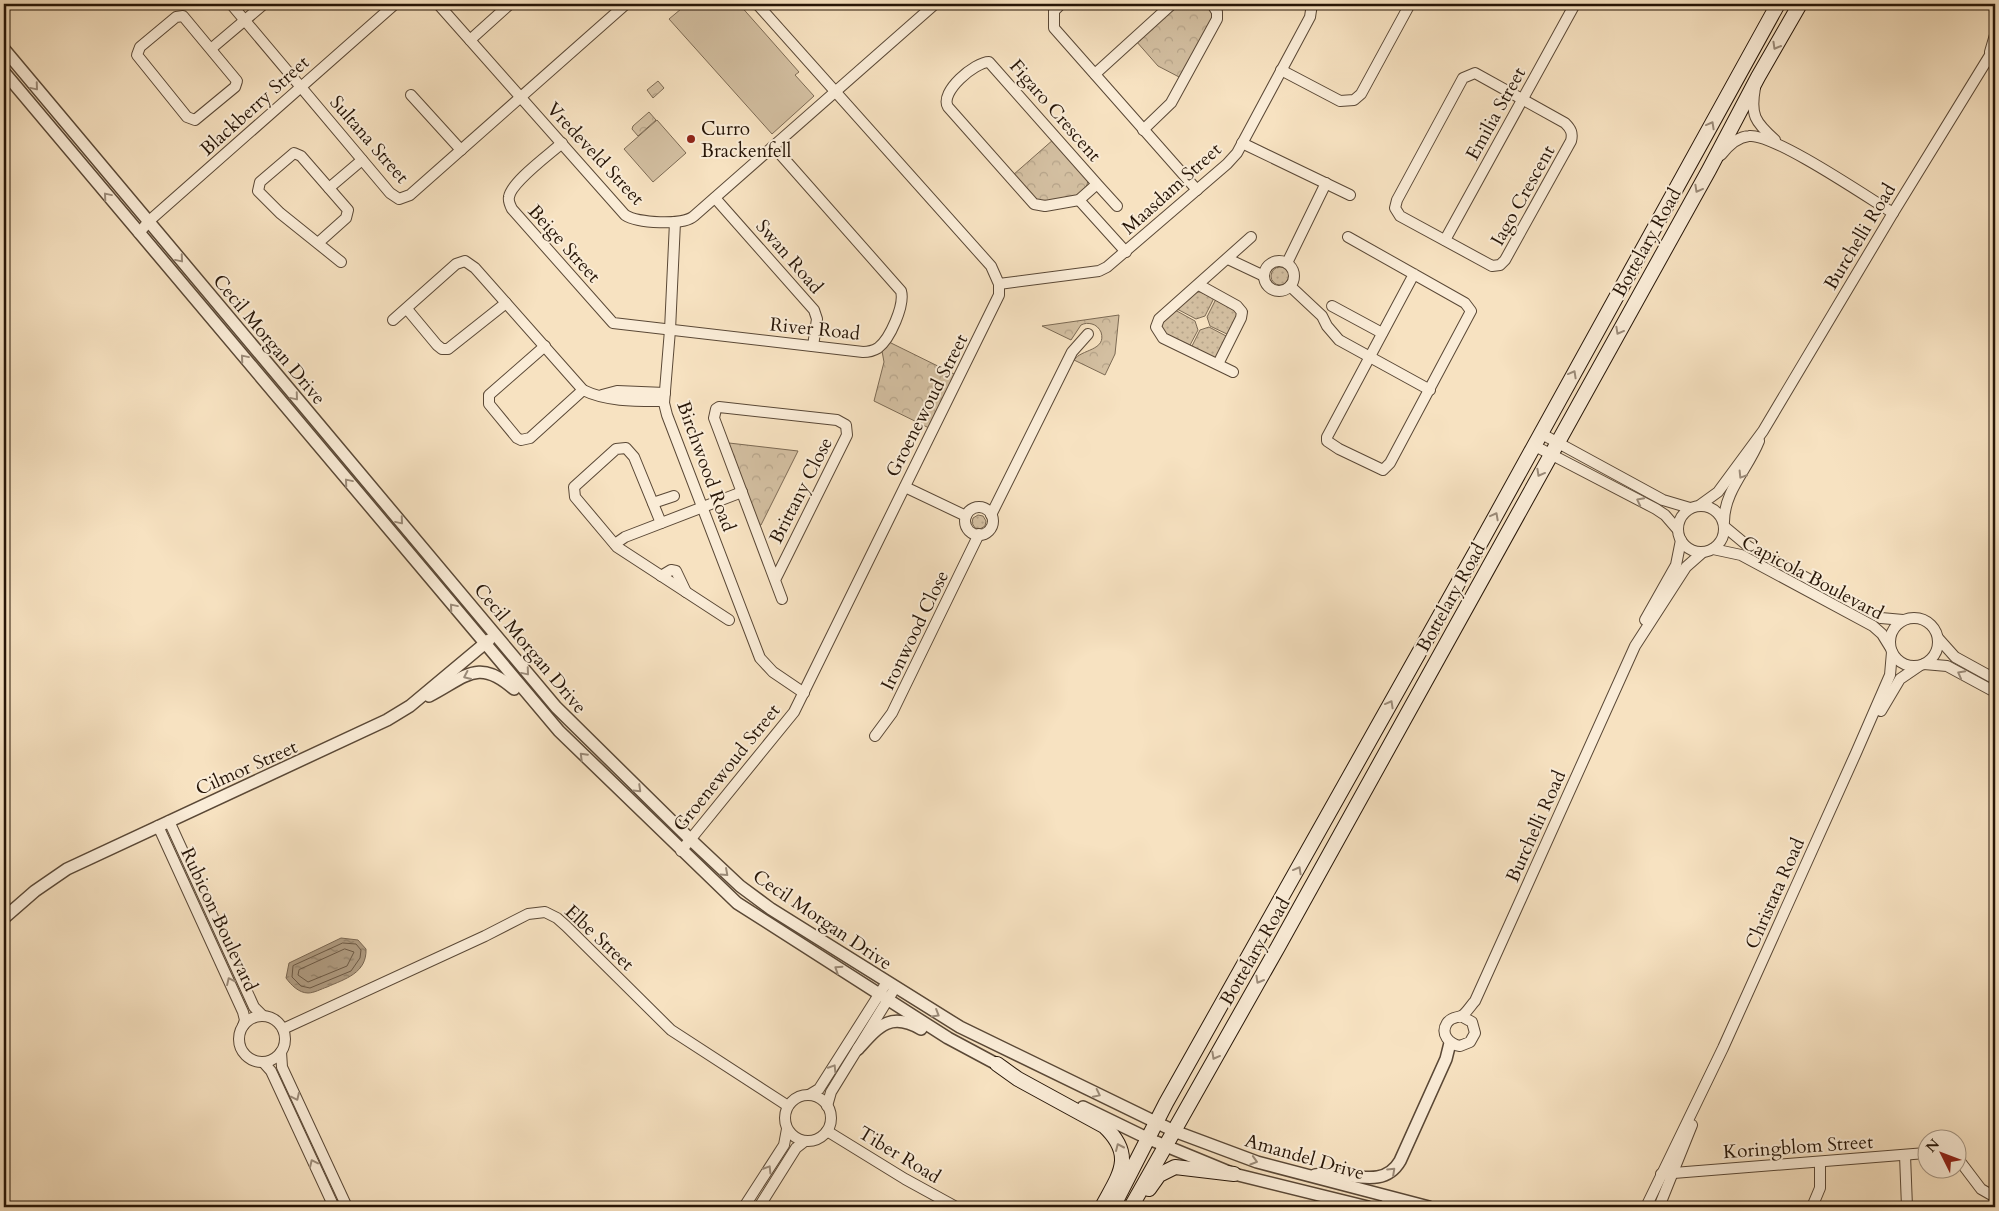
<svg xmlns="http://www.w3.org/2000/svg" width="1999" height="1211" font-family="Cardo,serif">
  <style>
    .grass { fill: url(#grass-dots); stroke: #7c6a54 }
    .forest { fill: url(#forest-crowns); stroke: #7c6a54 }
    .pitch { fill: #d3bfa1; stroke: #7c6a54 }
    .water { fill: url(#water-ripples); stroke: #796651 }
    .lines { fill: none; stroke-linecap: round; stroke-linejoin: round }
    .shore { stroke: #6b5844; stroke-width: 1 }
    .minor-casing { stroke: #5a4836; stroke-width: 12 }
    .tertiary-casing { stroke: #5a4836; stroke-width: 14 }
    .secondary-casing { stroke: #261507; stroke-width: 16 }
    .minor { stroke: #faecd7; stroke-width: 10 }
    .tertiary { stroke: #faecd7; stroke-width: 11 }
    .secondary { stroke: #faecd7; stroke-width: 14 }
    .oneway { stroke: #9b8b79 }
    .poi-dot { fill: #8f2418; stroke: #faecd7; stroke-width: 2 }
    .labels { text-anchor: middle; stroke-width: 4; stroke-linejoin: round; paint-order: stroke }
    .street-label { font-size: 19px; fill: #261507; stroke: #faecd7 }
    .poi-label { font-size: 19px; fill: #261507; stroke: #faecd7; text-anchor: start }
  </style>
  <defs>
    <pattern id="grass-dots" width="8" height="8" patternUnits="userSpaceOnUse" patternTransform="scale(1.25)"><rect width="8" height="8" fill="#d3bfa1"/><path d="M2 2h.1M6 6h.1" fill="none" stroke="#b5a389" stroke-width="1.8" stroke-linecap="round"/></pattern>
    <pattern id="forest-crowns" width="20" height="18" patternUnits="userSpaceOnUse" patternTransform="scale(1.25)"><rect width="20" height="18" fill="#d3bfa1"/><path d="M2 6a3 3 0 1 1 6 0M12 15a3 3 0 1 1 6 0" fill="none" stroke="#b5a389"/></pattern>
    <pattern id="water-ripples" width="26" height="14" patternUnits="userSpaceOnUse" patternTransform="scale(1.25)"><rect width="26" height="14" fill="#b09c82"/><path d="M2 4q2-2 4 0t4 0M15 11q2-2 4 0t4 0" fill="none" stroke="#8f7e68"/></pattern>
  </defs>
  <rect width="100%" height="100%" fill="#f7e2c1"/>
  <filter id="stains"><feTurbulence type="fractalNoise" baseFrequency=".004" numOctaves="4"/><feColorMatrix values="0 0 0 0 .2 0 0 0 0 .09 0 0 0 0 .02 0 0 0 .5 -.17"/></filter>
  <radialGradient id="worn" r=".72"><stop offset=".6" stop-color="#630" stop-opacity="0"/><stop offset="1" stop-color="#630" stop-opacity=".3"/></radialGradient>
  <g class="grass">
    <circle cx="1280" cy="276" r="9"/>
    <polygon points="1196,292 1200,292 1214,298 1205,316 1196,319 1177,309"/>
    <polygon points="1216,299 1234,308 1238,313 1229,335 1210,326 1207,317"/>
    <polygon points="1175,310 1195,321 1198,330 1189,347 1164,335 1161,324"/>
    <polygon points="1209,327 1228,337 1216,358 1213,358 1191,348 1200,330"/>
    <polygon points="978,515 983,516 986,521 985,526 980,529 975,528 972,523 973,518"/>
  </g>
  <g class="forest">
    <polygon points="1178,4 1206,4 1212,10 1213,19 1181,78 1158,66 1136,41"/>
    <polygon points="658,81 664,88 653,98 647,90"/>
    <polygon points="649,112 656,120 638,136 632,129 633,126"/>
    <path d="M1054,139L1088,180C1086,202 1055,200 1039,202L1013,175Z"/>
    <path d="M1119,315L1115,354L1105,375L1074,360C1081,349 1107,351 1101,332C1099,328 1096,325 1092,324C1088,323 1085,323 1081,325L1071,340L1042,326Z"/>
    <polygon points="889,342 956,375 929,428 874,401 884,362 882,351"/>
    <polygon points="729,443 798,451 761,525 758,526 727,444"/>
  </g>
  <g class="pitch">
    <polygon points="687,4 739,4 799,72 795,75 814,96 772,134 669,19"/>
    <polygon points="657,120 686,153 653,182 624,149"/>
  </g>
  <path class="water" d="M341,938L358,940L366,949C367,973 345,979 327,987C321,989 314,993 308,993C299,993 291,985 286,978L289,963Z"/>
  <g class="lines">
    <g class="shore">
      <polygon points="343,943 356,944 361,950 360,958 351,971 310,988 301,986 292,977 293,966"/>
      <polygon points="345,949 354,952 347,966 308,982 298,975 299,970"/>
    </g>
    <defs>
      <g id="minor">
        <polyline points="231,4 390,193 399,199 410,195 626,4"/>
        <path d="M438,4L625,215C637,223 683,226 694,216L935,4"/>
        <polyline points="1061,4 1054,11 1054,28 1197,190"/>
        <polygon points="183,16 237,81 235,87 195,120 187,117 137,55 140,47 176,17"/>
        <polyline points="470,40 510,4"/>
        <polyline points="212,48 264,4"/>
        <polyline points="1990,52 1995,35"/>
        <polyline points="1281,70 1340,101 1354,100 1361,94 1410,4"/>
        <path d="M1475,73L1565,123C1571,129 1573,133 1571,141L1505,260L1500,265L1492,266L1400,216L1395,208L1397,200L1463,78Z"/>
        <polyline points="1095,74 1172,4"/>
        <path d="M1755,88C1750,115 1755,122 1775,140"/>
        <polyline points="411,95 461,150"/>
        <polyline points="1143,130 1171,103 1217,19 1217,12 1212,4"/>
        <path d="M562,143C550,154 511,182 509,197C508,201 510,205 512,209L613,323L863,352C869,352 873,351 878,348C890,339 905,305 901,291L773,146"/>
        <polyline points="1242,143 1350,195"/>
        <path d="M1721,155C1728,146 1737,137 1749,136C1773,133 1867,197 1893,213"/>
        <path d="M1097,184L989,62C975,62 939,92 948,107L1034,204L1045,206L1079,200L1097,184L1117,206"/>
        <polyline points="329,188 362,160"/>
        <polyline points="715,198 814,310 817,319 813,346"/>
        <polyline points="1079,200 1126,252"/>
        <polyline points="675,222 670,330 664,403 667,415 760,658 773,672 804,693"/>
        <polyline points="139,233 149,221 395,4"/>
        <polyline points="1348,237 1465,303 1471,311 1390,463 1383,470 1339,449 1327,441 1327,437 1414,274"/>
        <polyline points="1445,240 1575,4"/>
        <polyline points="318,243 346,218 348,210 301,156 294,153 260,182 258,191 280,213 341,262"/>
        <polyline points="1228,259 1264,276"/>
        <circle cx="1279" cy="276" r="15"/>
        <polyline points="1287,263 1326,183"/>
        <polyline points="999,284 1099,271 1107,267 1227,164 1237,153 1310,17 1312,4"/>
        <polyline points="1199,285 1237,306 1242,312 1241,318 1218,364"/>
        <polyline points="1290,286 1322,316 1327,326 1339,340 1430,390"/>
        <polyline points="1332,306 1382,333"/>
        <polyline points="407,309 437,345 442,349 448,349 506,303"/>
        <path d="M393,320L456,264L465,261L475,268L583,390C607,402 638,401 664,401"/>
        <polyline points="545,346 489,395 489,404 517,438 521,440 530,438 583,390"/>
        <polyline points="1233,372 1163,338 1156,327 1159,319 1251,237"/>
        <polyline points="602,395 617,391 665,393"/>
        <polyline points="1540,433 1663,500 1690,508"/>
        <polyline points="1533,445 1656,509 1665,515 1678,530"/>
        <polyline points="905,487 966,516"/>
        <polyline points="653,503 674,496"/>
        <polyline points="1700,505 1718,492 1763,431 1893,213 1995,47"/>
        <circle cx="1701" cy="529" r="23"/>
        <circle cx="979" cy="521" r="14"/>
        <polyline points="991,515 1072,352 1088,334"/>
        <path d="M1724,522C1724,491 1748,469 1759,441"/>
        <polyline points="661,523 634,457 626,448 616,449 574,487 575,497 617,547 729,620"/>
        <polyline points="1725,527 1749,547 1881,618 1903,620"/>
        <polyline points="615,544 625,537 742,492"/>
        <polyline points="1713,549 1741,555 1873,626 1882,634 1890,647"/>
        <polyline points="661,576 671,570 676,571 686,592"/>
        <polyline points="775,580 847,435 846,425 837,420 719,407 716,409 714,418 782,599"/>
        <circle cx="1914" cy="642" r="24"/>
        <polyline points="1645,620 1676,565 1681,540"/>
        <polyline points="1938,638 1955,657 1995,679"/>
        <polyline points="1924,664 1947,666 1995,692"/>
        <polyline points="1881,711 1900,679 1919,666"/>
        <polyline points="875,736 892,713 979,534"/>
        <polyline points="169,821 254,1007 263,1016"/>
        <polyline points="158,826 243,1012 245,1020 243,1026"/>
        <polyline points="681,851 794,712 999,295 999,284 991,266 757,4"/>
        <path d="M1461,1016L1472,1022L1475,1033L1470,1042L1460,1046C1449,1044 1440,1034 1447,1023C1451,1017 1456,1018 1461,1016C1466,1014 1471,1005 1475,1001L1635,646L1686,567L1703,552"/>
        <circle cx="262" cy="1039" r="23"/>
        <polyline points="283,1029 485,936 528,914 545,912 557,918 566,926 671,1030 788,1106"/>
        <polyline points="281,1052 282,1067 347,1207"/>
        <polyline points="263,1062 271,1071 334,1207"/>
        <polyline points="809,1095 819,1089 887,982"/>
        <circle cx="808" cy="1118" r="23"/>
        <polyline points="827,1106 831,1092 895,988"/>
        <polyline points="827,1131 905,1179 956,1207"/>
        <polyline points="1905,1155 1907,1207"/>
        <polyline points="1956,1156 1981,1189 1995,1197"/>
        <polyline points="1661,1174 1926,1153"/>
        <polyline points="744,1207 784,1145 787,1129"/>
        <polyline points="759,1207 796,1148 805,1141"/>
        <polyline points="1385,1207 1389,1197"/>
        <polyline points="1646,1207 1723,1048 1856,753 1890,675 1892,652"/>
        <polyline points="1659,1207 1692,1125"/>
        <polyline points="1812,1207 1820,1188 1820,1162"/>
      </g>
      <g id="tertiary">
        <polyline points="4,49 556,707 690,839 740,886 771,909 960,1027 1174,1131 1257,1162 1429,1207"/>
        <polyline points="4,72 559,731 737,903 948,1038 1004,1068"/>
        <path d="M429,696C466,677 478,657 514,689"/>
        <polyline points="4,918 35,891 67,869 387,720 410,706 489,640"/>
        <path d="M858,1049C878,1027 890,1011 921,1029"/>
        <polyline points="1083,1107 1149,1139 1234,1174 1368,1207"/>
        <path d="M1315,1175C1346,1169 1382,1192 1400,1161L1446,1059L1450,1043"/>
      </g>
      <g id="secondary">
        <path d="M997,1064L1018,1079L1104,1126C1136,1156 1119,1175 1102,1207"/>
        <polyline points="1149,1189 1159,1175 1175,1167 1234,1174"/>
        <polyline points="1113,1207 1166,1103 1475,553 1778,4"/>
        <polyline points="1131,1207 1278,947 1709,170 1758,77 1800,4"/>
      </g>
    </defs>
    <use href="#minor" class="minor-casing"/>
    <use href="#tertiary" class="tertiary-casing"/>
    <use href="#secondary" class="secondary-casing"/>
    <use href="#minor" class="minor"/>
    <use href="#tertiary" class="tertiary"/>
    <use href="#secondary" class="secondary"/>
  </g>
  <defs><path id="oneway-chevron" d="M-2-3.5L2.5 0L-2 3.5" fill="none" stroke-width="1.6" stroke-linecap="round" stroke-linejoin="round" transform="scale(1.25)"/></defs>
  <g class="oneway">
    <use href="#oneway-chevron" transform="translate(1776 46) rotate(120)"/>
    <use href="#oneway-chevron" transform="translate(35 87) rotate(50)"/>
    <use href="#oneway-chevron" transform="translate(1711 125) rotate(-61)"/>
    <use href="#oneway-chevron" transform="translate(1698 189) rotate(119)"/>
    <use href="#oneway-chevron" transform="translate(107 196) rotate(-130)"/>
    <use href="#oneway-chevron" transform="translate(180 259) rotate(50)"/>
    <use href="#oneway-chevron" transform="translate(1619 331) rotate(119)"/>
    <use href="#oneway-chevron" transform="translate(244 358) rotate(-130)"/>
    <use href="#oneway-chevron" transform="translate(1573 374) rotate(-61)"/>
    <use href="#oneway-chevron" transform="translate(295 397) rotate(50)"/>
    <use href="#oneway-chevron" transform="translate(1540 473) rotate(119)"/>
    <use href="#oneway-chevron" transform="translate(1742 475) rotate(122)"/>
    <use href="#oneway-chevron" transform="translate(348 482) rotate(-130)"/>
    <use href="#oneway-chevron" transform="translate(1640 501) rotate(-153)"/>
    <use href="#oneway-chevron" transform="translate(1495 516) rotate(-62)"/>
    <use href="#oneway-chevron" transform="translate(400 521) rotate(50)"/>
    <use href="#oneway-chevron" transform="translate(453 607) rotate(-130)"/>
    <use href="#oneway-chevron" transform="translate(526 672) rotate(50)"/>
    <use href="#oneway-chevron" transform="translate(1961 674) rotate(-152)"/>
    <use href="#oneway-chevron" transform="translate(467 676) rotate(155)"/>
    <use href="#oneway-chevron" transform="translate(1390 704) rotate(-61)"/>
    <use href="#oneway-chevron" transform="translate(583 756) rotate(-135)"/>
    <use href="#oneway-chevron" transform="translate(638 789) rotate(44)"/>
    <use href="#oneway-chevron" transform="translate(1298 870) rotate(-61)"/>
    <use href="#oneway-chevron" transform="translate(725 873) rotate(42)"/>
    <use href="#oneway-chevron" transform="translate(838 969) rotate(-147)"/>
    <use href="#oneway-chevron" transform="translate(1259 980) rotate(120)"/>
    <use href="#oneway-chevron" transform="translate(230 981) rotate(-115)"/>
    <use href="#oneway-chevron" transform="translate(936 1014) rotate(31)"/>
    <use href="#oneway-chevron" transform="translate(1215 1056) rotate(119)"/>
    <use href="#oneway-chevron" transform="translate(833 1068) rotate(-58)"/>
    <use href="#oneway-chevron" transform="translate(1097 1094) rotate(26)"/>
    <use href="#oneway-chevron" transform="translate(296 1097) rotate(65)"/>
    <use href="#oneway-chevron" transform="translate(1119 1147) rotate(-114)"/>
    <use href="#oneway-chevron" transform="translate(1254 1161) rotate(17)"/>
    <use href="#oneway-chevron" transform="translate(313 1163) rotate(-115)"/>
    <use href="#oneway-chevron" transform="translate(768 1169) rotate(-58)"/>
    <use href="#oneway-chevron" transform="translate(1392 1171) rotate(-43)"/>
  </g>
  <circle class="poi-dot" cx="691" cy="139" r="5"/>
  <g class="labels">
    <g class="street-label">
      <text transform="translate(254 105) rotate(-42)" y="7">Blackberry Street</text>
      <text transform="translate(1056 110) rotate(49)" y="7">Figaro Crescent</text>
      <text transform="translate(1495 113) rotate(-61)" y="7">Emilia Street</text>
      <text transform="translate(370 139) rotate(49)" y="7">Sultana Street</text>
      <text transform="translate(596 153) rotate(47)" y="7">Vredeveld Street</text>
      <text transform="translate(1171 188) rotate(-42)" y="7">Maasdam Street</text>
      <text transform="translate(1522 195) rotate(-61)" y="7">Iago Crescent</text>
      <text transform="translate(1859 236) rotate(-59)" y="7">Burchelli Road</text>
      <text transform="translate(1646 242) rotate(-61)" y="7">Bottelary Road</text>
      <text transform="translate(565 243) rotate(48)" y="7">Beige Street</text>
      <text transform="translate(790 256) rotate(49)" y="7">Swan Road</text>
      <text transform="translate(815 328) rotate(6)" y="7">River Road</text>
      <text transform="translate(270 339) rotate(50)" y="7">Cecil Morgan Drive</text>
      <text transform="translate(926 405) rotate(-63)" y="7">Groenewoud Street</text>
      <text transform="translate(707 466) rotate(70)" y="7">Birchwood Road</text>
      <text transform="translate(800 490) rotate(-63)" y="7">Brittany Close</text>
      <text transform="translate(1813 577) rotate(28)" y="7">Capicola Boulevard</text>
      <text transform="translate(1450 597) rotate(-61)" y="7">Bottelary Road</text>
      <text transform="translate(914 630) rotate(-64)" y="7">Ironwood Close</text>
      <text transform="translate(531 648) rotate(50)" y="7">Cecil Morgan Drive</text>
      <text transform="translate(246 767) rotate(-24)" y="7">Cilmor Street</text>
      <text transform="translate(726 767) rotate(-51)" y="7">Groenewoud Street</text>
      <text transform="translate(1535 826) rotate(-66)" y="7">Burchelli Road</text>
      <text transform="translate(1774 893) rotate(-66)" y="7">Christata Road</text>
      <text transform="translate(220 919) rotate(65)" y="7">Rubicon Boulevard</text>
      <text transform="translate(823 919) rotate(34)" y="7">Cecil Morgan Drive</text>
      <text transform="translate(600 937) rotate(43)" y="7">Elbe Street</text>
      <text transform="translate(1254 951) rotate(-60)" y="7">Bottelary Road</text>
      <text transform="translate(1798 1146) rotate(-4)" y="7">Koringblom Street</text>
      <text transform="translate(900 1154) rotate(31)" y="7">Tiber Road</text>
      <text transform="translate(1305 1156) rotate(16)" y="7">Amandel Drive</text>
    </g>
    <g class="poi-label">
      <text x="701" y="135">Curro<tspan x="701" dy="22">Brackenfell</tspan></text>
    </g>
  </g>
  <rect width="1999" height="1211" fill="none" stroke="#f7e2c1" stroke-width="20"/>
  <rect x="5" y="5" width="1989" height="1201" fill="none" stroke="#261507" stroke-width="2.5"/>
  <rect x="10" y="10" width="1979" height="1191" fill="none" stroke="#261507"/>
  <g transform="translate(1942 1154) rotate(312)"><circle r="24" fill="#faecd7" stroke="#a59684"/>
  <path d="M0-4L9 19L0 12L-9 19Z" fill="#8f2418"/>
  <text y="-8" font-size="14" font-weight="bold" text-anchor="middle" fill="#261507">N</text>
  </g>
  <rect width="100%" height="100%" filter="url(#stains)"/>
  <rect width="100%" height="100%" fill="url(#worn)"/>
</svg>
